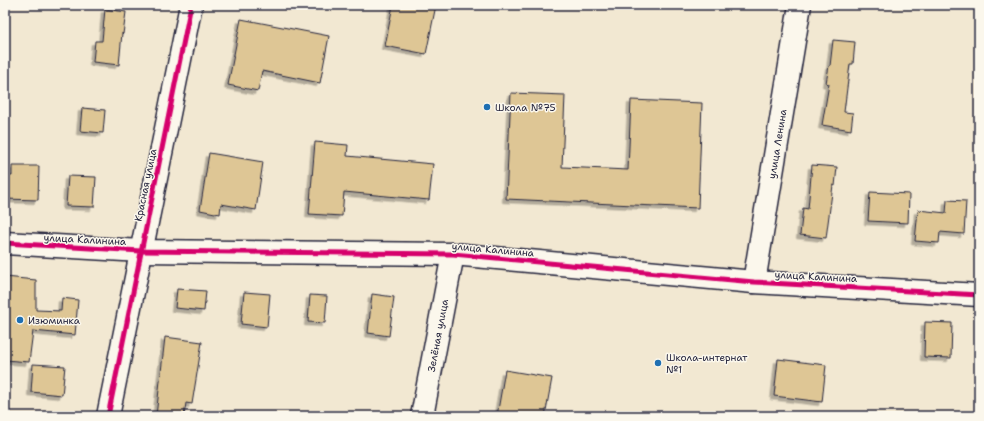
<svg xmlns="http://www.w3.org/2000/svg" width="984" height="421" font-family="'Shantell Sans',sans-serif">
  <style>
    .building { fill: #dec695; stroke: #22223b; filter: url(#shadow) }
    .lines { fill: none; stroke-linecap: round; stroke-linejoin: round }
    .minor-casing { stroke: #22223b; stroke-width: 25 }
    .minor { stroke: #fbf7ec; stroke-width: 22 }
    .cycleway-casing { stroke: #fbf7ec; stroke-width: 8 }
    .cycleway { stroke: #d6006c; stroke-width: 5 }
    .poi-dot { fill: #1f6fb2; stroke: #fbf7ec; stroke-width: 1.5 }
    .labels { text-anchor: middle; stroke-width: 3; stroke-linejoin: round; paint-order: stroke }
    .poi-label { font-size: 10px; fill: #22223b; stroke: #fbf7ec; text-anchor: start }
    .street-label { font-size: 10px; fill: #22223b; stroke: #fbf7ec }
  </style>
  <defs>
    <filter id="shadow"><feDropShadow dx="-3.5" dy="3.5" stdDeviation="0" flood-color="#0004"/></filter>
  </defs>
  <rect width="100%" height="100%" fill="#f2e8d2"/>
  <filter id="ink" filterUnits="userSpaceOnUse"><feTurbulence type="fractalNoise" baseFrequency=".025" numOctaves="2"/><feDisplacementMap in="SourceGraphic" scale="8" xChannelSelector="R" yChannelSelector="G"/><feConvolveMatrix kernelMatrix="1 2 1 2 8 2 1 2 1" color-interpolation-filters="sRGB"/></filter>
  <g filter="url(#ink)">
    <g class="building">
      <polygon points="393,5 436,5 426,54 385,46"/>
      <polygon points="105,9 126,12 123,34 122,33 119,65 93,62 95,41 102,41"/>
      <polygon points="241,19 329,36 320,83 262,71 258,91 228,85"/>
      <polygon points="833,40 855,42 853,64 850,64 844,112 853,113 851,130 822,125 829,84 826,83 829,66 830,66"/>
      <polygon points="511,93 565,95 562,167 628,170 631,100 702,103 698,208 506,199"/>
      <polygon points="82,108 105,110 103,133 80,131"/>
      <polygon points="315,142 348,145 347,156 433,164 429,200 344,192 342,216 309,214"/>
      <polygon points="209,153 263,162 256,210 221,204 220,214 200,210"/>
      <polygon points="812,165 837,167 835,186 833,185 826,238 800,235 803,208 808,209"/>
      <polygon points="12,166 39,166 38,200 5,199 5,175 12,176"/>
      <polygon points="68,176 96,177 94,207 66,206"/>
      <polygon points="870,192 909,194 908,223 868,221"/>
      <polygon points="947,200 966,201 964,234 940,232 939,243 915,241 918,210 946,213"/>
      <polygon points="5,277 36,280 36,310 61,311 62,298 78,300 75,335 33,331 29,362 5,360"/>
      <polygon points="177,289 206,291 204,311 175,308"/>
      <polygon points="244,292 270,294 267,327 241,324"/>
      <polygon points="372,294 394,297 389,336 368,333"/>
      <polygon points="310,295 327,296 325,323 308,322"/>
      <polygon points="925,322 952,323 951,358 924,357"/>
      <polygon points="165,337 202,342 192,404 186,403 184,416 156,416"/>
      <polygon points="778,359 826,365 822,402 774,396"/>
      <polygon points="33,364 65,366 62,395 31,392"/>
      <polygon points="505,370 552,378 545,416 497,416"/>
    </g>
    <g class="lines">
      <defs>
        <g id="minor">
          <polyline points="5,243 141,251 453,254 754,282 979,295"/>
          <path id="s1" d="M754,282L800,5"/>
          <polyline points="108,416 191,5"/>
          <path id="s2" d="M422,416L453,254"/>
        </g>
      </defs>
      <use href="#minor" class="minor-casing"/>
      <use href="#minor" class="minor"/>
      <defs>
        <g id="cycleway">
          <polyline points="5,243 141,251 453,254 754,282 979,295"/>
          <polyline points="108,416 191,5"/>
        </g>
      </defs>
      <use href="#cycleway" class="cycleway-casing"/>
      <use href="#cycleway" class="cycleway"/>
    </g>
  </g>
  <g class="poi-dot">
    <circle cx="487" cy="107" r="4"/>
    <circle cx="20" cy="320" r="4"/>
    <circle cx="658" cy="363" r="4"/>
  </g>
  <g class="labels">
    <g class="poi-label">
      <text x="495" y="111">Школа №75</text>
      <text x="28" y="324">Изюминка</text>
      <text x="666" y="361">Школа-интернат<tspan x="666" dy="12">№1</tspan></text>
    </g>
    <g class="street-label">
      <text dy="4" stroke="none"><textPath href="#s1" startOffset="140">улица Ленина</textPath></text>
      <text transform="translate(145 185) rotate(-78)" y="4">Красная улица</text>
      <text transform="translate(85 239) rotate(3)" y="4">улица Калинина</text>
      <text transform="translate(493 249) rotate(5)" y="4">улица Калинина</text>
      <text transform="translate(816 276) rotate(3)" y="4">улица Калинина</text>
      <text dy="4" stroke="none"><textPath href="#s2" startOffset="82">Зелёная улица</textPath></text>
    </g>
  </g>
  <rect width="984" height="421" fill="none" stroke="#fbf7ec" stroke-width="20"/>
  <rect x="10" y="10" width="964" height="401" fill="none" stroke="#22223b" stroke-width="1.5" filter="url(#ink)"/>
</svg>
